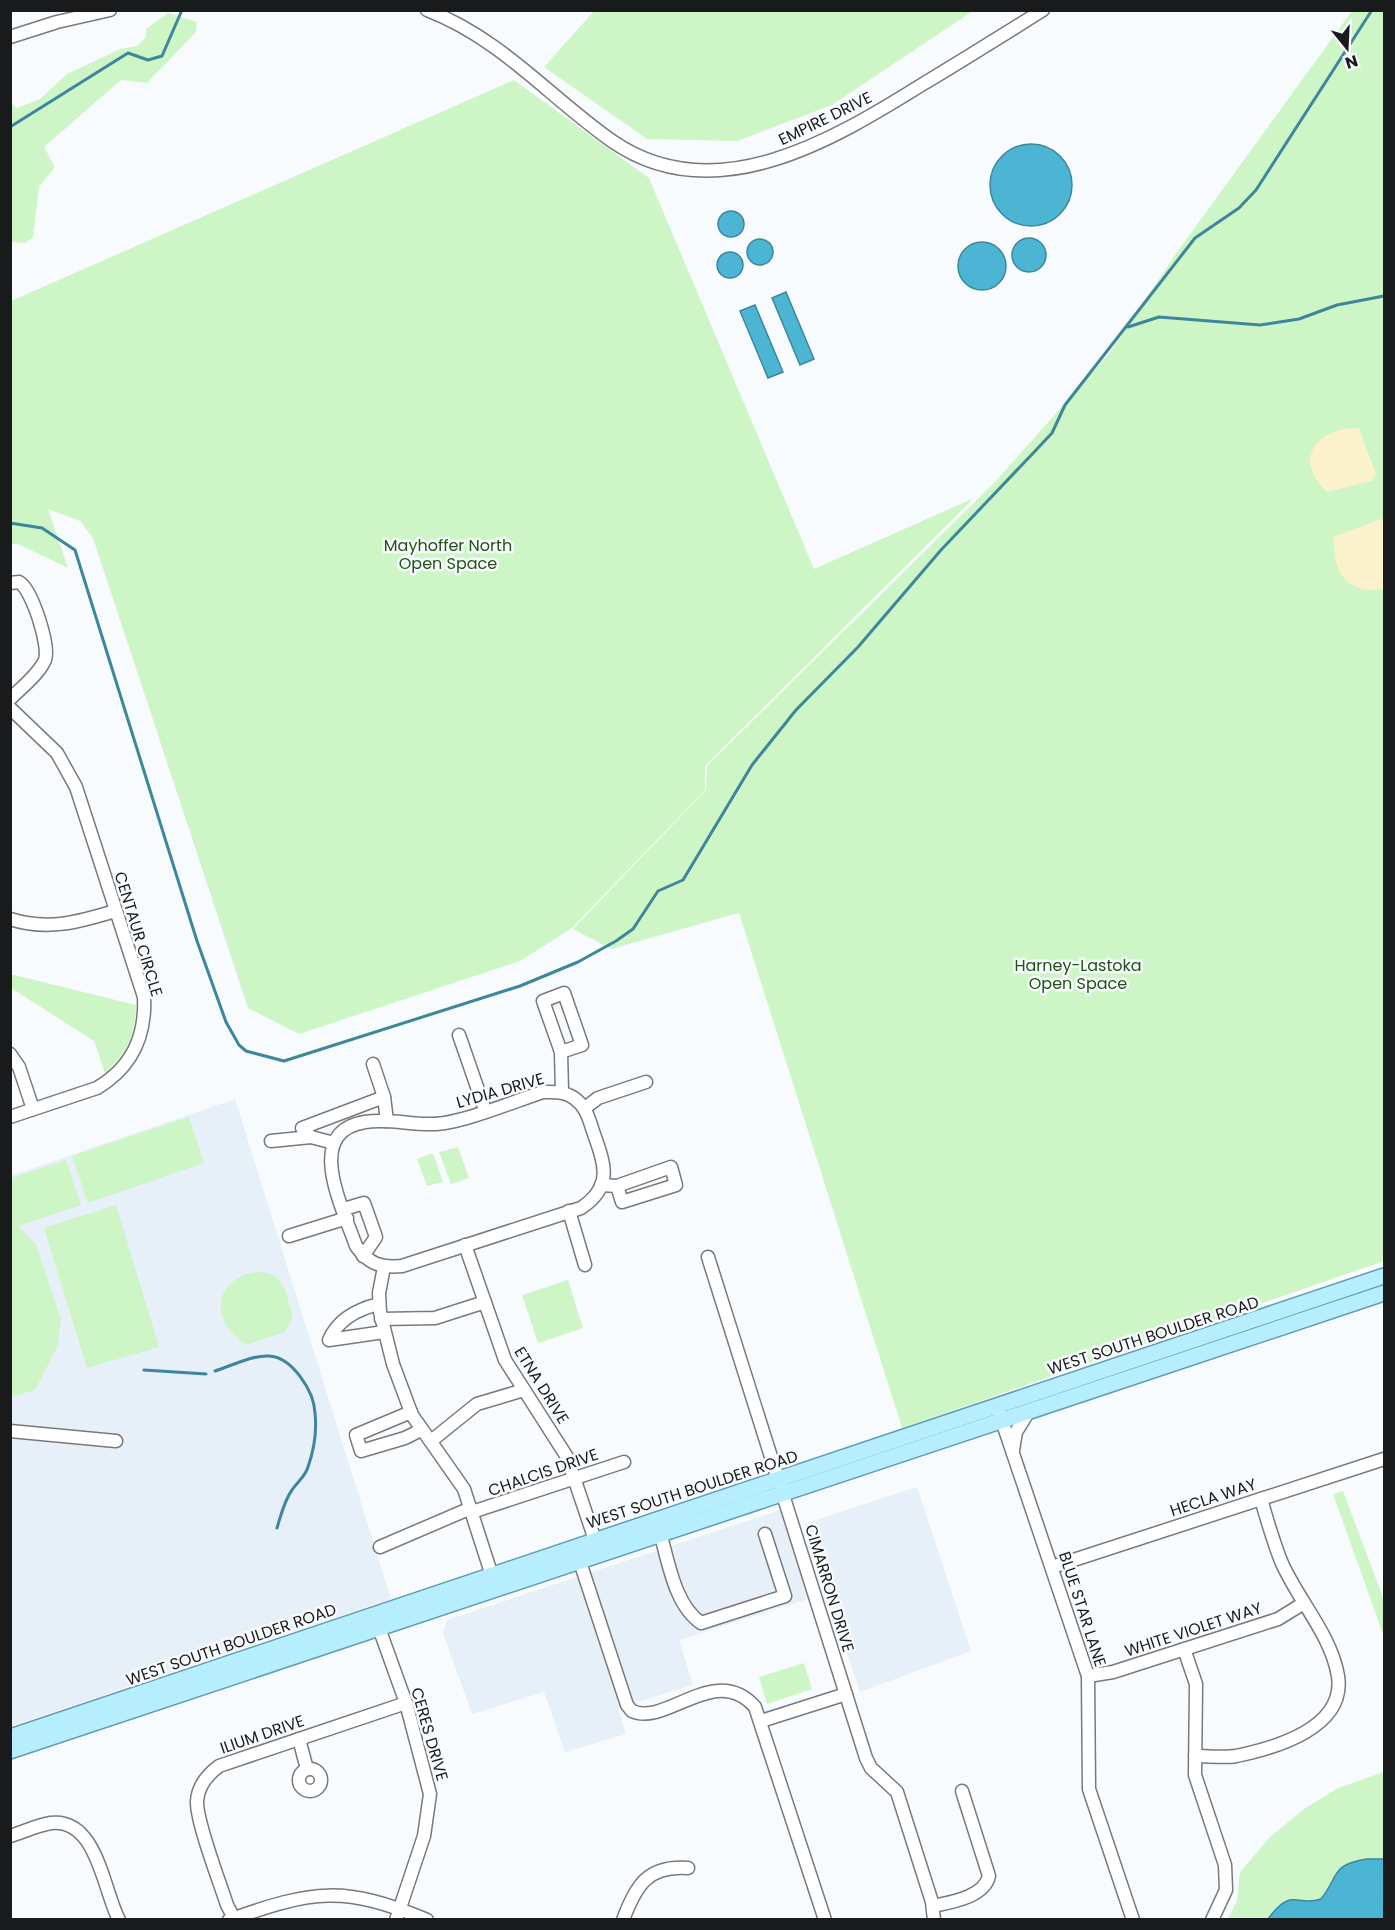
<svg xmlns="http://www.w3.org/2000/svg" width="1395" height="1930" font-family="Poppins,sans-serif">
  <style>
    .built { fill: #e7eff8 }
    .green { fill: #cef5c5 }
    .sand { fill: #fbf1cc }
    .water { fill: #4db5d4; stroke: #3d869c; stroke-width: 1.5 }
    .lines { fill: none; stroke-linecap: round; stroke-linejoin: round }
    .stream { stroke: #3d869c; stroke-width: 3 }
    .minor-casing { stroke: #777a7c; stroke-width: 15 }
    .major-casing { stroke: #609dae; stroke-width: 18 }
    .minor { stroke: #fff; stroke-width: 12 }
    .major { stroke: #b6eefe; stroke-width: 15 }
    .labels { text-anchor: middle; stroke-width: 5; stroke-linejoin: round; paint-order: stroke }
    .street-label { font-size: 16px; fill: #191a1b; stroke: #f8fbfe }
    .park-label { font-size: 16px; fill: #205212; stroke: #f8fbfe }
  </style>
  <rect width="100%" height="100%" fill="#f8fbfe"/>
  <g class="built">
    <polygon points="235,1099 391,1599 11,1726 10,1176"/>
    <polygon points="917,1487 971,1651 860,1692 804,1524"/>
    <polygon points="780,1510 808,1599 679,1640 693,1685 618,1708 626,1734 565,1752 544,1692 472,1714 443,1633 447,1620"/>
  </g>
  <g class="green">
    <polygon points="594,11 594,10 973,11 832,105 737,141 647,139 544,67"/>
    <polygon points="1352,11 1384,11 1384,1261 902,1428 739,913 611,949 573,929 706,790 707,766 993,484 1108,355 1175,255"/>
    <polygon points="168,13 197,22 196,32 147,83 121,80 44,147 55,167 39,187 33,237 25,243 11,242 11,104 17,108 40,99 67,74 120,49 137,46 146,37 146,29"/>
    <polygon points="514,80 649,178 814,569 974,498 705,766 705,790 572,928 520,961 299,1034 248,1008 93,538 80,521 48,509 68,568 18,544 11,544 11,301"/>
    <path d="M10,974L136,1005C135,1038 129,1050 105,1073L94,1041L11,988Z"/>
    <polygon points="189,1117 204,1163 88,1203 72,1156"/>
    <polygon points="458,1147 469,1178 451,1184 439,1152"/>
    <polygon points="433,1153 443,1182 427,1186 417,1159"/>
    <polygon points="66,1160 81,1205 18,1226 36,1245 61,1320 57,1347 35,1390 11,1397 11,1178"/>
    <polygon points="116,1205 159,1347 87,1368 44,1228"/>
    <path d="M257,1272C287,1273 285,1293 293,1317L285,1332L246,1345C237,1338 229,1331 224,1321C212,1295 234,1274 257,1272Z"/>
    <polygon points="568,1280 583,1328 538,1343 522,1295"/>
    <polygon points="1343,1491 1384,1600 1384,1637 1333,1494"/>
    <polygon points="804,1663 812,1689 767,1704 759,1677"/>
    <polygon points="1384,1772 1384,1919 1227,1920 1237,1901 1240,1872 1270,1837 1304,1809 1338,1788"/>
  </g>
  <g class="sand">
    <path d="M1359,428L1376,474L1372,481L1327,492C1292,460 1316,427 1359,428Z"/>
    <path d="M1384,518V588C1364,595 1340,584 1336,561C1334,554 1335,545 1333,537Z"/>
  </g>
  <g class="water">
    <circle cx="1031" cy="185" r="41"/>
    <circle cx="731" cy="224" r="13"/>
    <circle cx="1029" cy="255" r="17"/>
    <circle cx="760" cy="252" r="13"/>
    <circle cx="982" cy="266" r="24"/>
    <circle cx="730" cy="265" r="13"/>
    <polygon points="786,292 814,359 800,365 772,298"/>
    <polygon points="755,305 783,372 768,378 740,311"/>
    <path d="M1367,1859H1384V1919H1268C1293,1885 1296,1908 1321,1899C1340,1875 1330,1865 1367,1859Z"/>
  </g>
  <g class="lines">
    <g class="stream">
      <polyline points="10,127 128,53 148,60 162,56 182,10"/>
      <polyline points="1128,327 1159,317 1260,325 1299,319 1337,305 1384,296"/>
      <polyline points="10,523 42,528 75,550 197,941 226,1022 239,1045 246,1051 284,1061 520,986 578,962 616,941 633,929 658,891 683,880 752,765 796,710 858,647 941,550 1037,449 1052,433 1065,405 1195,238 1239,208 1256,190 1372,10"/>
      <polyline points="144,1370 206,1374"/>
      <path d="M215,1371C231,1366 252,1355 269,1356C292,1357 314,1391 315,1413C317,1431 314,1450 308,1467C305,1477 298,1481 292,1490C284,1501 281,1515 277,1528"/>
    </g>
    <defs>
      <g id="minor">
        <path d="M427,10C502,39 548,96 612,141C714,212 833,140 923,84C963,60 1003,35 1043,10"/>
        <polyline points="10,37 57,22 110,10"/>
        <path d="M10,583L19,582C32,589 50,646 45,660C39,674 21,688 10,699"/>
        <path d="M10,708L57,753L76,787L144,997C146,1037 132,1067 97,1088L10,1117"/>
        <path d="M10,919C48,931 79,922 115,911"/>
        <polyline points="459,1035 485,1110"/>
        <polyline points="561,1052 582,1045 564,993 543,1001 561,1052 562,1092"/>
        <polyline points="10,1054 19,1067 33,1109"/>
        <polyline points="373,1064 384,1097 387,1121"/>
        <path d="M543,1092C554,1092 564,1091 574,1098C587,1107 589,1120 594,1134C605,1165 613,1187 581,1208L402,1266C380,1268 369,1264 356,1246C344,1210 302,1132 365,1122C388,1118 411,1125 433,1124C460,1124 515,1101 543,1092Z"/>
        <polyline points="585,1108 598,1098 646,1082"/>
        <polyline points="271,1141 311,1137"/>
        <polyline points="334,1143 311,1137 302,1128 384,1097"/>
        <polyline points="601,1185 617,1186 671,1167 676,1185 622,1202 617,1186"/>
        <polyline points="344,1209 364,1203 376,1237 363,1256"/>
        <polyline points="569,1211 585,1265"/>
        <polyline points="289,1236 347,1218"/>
        <polyline points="465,1245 505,1360 567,1457 595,1540"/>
        <polyline points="708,1257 866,1758 871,1768 897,1792 932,1902 934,1920"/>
        <polyline points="384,1267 379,1293 380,1312 393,1364 412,1415 464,1489 494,1582"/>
        <path d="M379,1304C358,1309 338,1319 329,1340L384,1332"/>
        <polyline points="381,1319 435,1318 485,1302"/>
        <polyline points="411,1412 356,1435 361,1451 405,1438 421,1430"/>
        <polyline points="999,1412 1088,1676 1089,1789 1133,1920"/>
        <polyline points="10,1431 116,1441"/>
        <polyline points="431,1441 477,1404 524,1390"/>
        <polyline points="1013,1450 1016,1432 1029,1411"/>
        <polyline points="472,1512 624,1462"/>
        <path d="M658,1526C668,1557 673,1604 701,1623L785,1596L765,1534"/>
        <polyline points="380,1547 471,1508"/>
        <path d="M580,1562L627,1705L632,1711C666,1727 715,1662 755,1707L825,1920"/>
        <polyline points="1052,1567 1384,1459"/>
        <polyline points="379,1628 406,1703 430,1794 424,1836 396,1920"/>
        <polyline points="1184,1649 1196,1684 1195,1775 1225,1865 1226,1890 1212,1920"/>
        <polyline points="1088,1676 1113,1672 1278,1619 1304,1603"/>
        <polyline points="761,1721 846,1694"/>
        <polyline points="299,1739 307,1769"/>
        <path d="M1195,1756C1208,1756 1224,1758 1236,1756C1275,1748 1346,1728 1338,1676C1331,1634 1297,1599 1281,1561C1273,1541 1267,1520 1261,1499"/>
        <circle cx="310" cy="1780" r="11"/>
        <path d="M10,1836C23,1832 38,1825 51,1823C97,1818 103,1889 119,1920"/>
        <path d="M933,1906C952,1902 984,1897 989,1876L962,1791"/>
        <path d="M234,1918L227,1905C220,1883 196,1821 197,1801C198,1786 207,1775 219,1766L406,1703"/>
        <path d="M229,1920C313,1890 344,1885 427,1920"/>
        <path d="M623,1920C636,1885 648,1865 688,1868"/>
      </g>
      <g id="major">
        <polyline points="10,1737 1384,1276"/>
        <polyline points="10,1751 1384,1293"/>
      </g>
    </defs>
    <use href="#minor" class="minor-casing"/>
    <use href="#major" class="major-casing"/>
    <use href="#minor" class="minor"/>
    <use href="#major" class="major"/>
  </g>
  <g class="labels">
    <g class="street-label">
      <text transform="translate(825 118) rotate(-26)" y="6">EMPIRE DRIVE</text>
      <text transform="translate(139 934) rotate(73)" y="6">CENTAUR CIRCLE</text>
      <text transform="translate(500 1090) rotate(-16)" y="6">LYDIA DRIVE</text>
      <text transform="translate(1153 1335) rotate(-18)" y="6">WEST SOUTH BOULDER ROAD</text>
      <text transform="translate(542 1385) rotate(58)" y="6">ETNA DRIVE</text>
      <text transform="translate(543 1472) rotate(-19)" y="6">CHALCIS DRIVE</text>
      <text transform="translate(692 1489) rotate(-18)" y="6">WEST SOUTH BOULDER ROAD</text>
      <text transform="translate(1213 1497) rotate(-18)" y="6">HECLA WAY</text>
      <text transform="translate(830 1588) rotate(73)" y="6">CIMARRON DRIVE</text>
      <text transform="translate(1083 1609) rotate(72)" y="6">BLUE STAR LANE</text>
      <text transform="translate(1193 1629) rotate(-18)" y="6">WHITE VIOLET WAY</text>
      <text transform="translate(231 1644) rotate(-19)" y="6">WEST SOUTH BOULDER ROAD</text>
      <text transform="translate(262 1734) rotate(-19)" y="6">ILIUM DRIVE</text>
      <text transform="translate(430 1734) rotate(74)" y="6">CERES DRIVE</text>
    </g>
    <g class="park-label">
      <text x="448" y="551">Mayhoffer North<tspan x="448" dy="18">Open Space</tspan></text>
      <text x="1078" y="971">Harney-Lastoka<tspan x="1078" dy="18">Open Space</tspan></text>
    </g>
  </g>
  <rect width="1395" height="1930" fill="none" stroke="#191a1b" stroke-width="24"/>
  <g transform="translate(1347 48) rotate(162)" stroke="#f8fbfe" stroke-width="4.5" paint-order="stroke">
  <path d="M0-4.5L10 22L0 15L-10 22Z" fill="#191a1b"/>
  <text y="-9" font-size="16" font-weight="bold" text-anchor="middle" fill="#191a1b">N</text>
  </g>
</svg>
